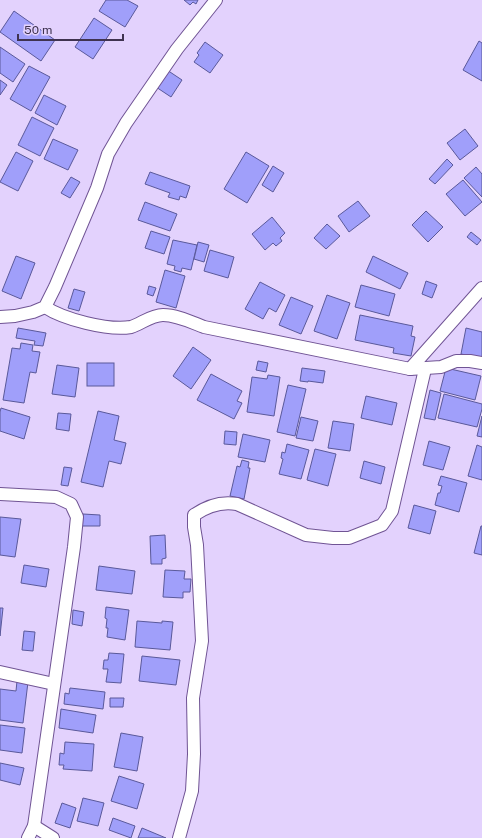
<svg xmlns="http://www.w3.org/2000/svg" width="482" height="838" font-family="'Public Sans',sans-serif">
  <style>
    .building { fill: #a09ffa; stroke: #5a599a }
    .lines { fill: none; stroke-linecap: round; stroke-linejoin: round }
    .minor-casing { stroke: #705494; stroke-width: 14 }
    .minor { stroke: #fff; stroke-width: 12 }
  </style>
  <rect width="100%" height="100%" fill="#e3d2fd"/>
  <g class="building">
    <polygon points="106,0 127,0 138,6 125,27 99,11"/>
    <polygon points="184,0 198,0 196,4 193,2 190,5"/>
    <polygon points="14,11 55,40 41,61 0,32"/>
    <polygon points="94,18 112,30 93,59 75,47"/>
    <polygon points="479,41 482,43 482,81 463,70"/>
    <polygon points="205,42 223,55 210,73 194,62 199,55 197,53"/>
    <polygon points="0,47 25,64 13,82 0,73"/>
    <polygon points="29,66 50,77 31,111 10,99"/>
    <polygon points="167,70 182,80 171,97 156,87"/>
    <polygon points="0,80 7,85 0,95"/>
    <polygon points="44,95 66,106 57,125 35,113"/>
    <polygon points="32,117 54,128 40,156 18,145"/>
    <polygon points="465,129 478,146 460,160 447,143"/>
    <polygon points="53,139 78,150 68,170 44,159"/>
    <polygon points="16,152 33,161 18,191 0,182"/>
    <polygon points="246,152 269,166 247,203 224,189"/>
    <polygon points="447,159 453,165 435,184 429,179"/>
    <polygon points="273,166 284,173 273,192 262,185"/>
    <polygon points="476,167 482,174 482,197 464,178"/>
    <polygon points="150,172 190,186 186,198 180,196 179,200 168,197 170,193 145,184"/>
    <polygon points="71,177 80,182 70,198 61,193"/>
    <polygon points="463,180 482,202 465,216 446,194"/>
    <polygon points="358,201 370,216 349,232 338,216"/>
    <polygon points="145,202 177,214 170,231 138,220"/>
    <polygon points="426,211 443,227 428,242 412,225"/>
    <polygon points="272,217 285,233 280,238 282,241 276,246 273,243 265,250 252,234"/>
    <polygon points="327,224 340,236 326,249 314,238"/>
    <polygon points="151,231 170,237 164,254 145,248"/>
    <polygon points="471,232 481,240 477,245 467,237"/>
    <polygon points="173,240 197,245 191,270 182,268 181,272 174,270 175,266 167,264"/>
    <polygon points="198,242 209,245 204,262 194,259"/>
    <polygon points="210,250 234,257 228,278 204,271"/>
    <polygon points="16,256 35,263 21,299 2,291"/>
    <polygon points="373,256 408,273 400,289 366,272"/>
    <polygon points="165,270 185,276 176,308 156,302"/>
    <polygon points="426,281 437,285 432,298 422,294"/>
    <polygon points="260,282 285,295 276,312 269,308 263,319 245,309"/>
    <polygon points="361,285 395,294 389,316 355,307"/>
    <polygon points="149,286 156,288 153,296 147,294"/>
    <polygon points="74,289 85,292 79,311 68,308"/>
    <polygon points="327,295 350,303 337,339 314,331"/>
    <polygon points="291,297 313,306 301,334 279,325"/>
    <polygon points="360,315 413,326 411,336 415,337 411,356 393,353 394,348 355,340"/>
    <polygon points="18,328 46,333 43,346 34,345 35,341 16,338"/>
    <polygon points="466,328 482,332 482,358 461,354"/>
    <polygon points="21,343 33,345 32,351 40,352 36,373 30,372 24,403 3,400 12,348 20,349"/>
    <polygon points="193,347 211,360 191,389 173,376"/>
    <polygon points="258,361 268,363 266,372 256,370"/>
    <rect x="87" y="363" width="27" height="23"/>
    <polygon points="57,365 79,368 75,397 52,394"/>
    <polygon points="302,368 325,371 323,383 308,381 308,382 300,381"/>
    <polygon points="446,368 481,376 475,400 440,391"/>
    <polygon points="211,374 242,391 237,401 242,403 234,419 197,400"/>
    <polygon points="268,375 280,377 274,416 247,412 252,377 267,379"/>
    <polygon points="288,385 306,389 295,436 277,432"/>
    <polygon points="430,390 441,393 435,420 424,418"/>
    <polygon points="444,394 482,404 482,409 477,427 438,418"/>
    <polygon points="366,396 397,403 392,425 361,418"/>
    <polygon points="1,408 30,417 24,439 0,431 0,412"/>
    <polygon points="98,411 119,416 114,440 126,443 121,464 109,461 103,487 81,482"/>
    <polygon points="58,413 71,414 69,431 56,429"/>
    <polygon points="482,416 482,437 477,436"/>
    <polygon points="301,417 318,421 313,441 296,438"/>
    <polygon points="333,421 354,424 350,451 328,448"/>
    <polygon points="225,431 237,432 236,445 224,444"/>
    <polygon points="243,434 270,440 265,462 238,457"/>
    <polygon points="429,441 450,447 443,470 423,465"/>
    <polygon points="287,444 309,450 301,479 279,474 283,459 281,458 282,452 285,453"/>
    <polygon points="477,445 482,447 482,480 468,476"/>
    <polygon points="315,449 336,454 328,486 307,480"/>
    <polygon points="242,460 249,462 248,468 250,468 244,499 230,496 237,466 240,467"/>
    <polygon points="364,461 385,467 381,484 360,478"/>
    <polygon points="64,467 72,468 68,486 61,485"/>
    <polygon points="441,476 467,483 459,512 435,505 438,493 440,493 442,486 438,485"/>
    <polygon points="414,505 436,511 430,534 408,528"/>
    <polygon points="83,514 100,515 100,526 82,526"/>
    <polygon points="0,517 21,519 15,557 0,555"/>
    <polygon points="481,526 482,526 482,555 474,553"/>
    <polygon points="165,535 166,558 162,559 162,564 151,564 150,536"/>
    <polygon points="24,565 49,569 46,587 21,583"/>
    <polygon points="99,566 135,571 132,594 96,590"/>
    <polygon points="165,570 185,571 184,579 191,579 190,592 183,592 183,598 163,597"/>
    <polygon points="106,607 129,610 125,640 107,637 108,628 106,628 107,619 105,618"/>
    <polygon points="0,608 3,608 0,636"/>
    <polygon points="73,610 84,612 82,626 72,624"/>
    <polygon points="137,621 162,623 162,621 173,622 170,650 135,647"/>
    <polygon points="24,631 35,632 33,651 22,650"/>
    <polygon points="109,653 124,654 121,683 106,682 108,669 103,669 104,660 108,660"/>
    <polygon points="142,656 180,660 176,685 139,681"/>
    <polygon points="17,681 28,682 23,723 0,720 0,689 16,691"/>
    <polygon points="70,688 105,692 103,709 64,704 65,693 69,694"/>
    <polygon points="110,698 124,698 123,707 110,707"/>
    <polygon points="61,709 96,715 93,733 59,728"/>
    <polygon points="0,725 25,728 22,753 0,750"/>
    <polygon points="121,733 143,737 137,771 114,767"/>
    <polygon points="65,742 94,744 92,771 63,769 64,765 59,765 60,753 64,754"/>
    <polygon points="0,763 24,768 20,785 0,780"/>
    <polygon points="119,776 144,784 137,809 111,801"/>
    <polygon points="83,798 104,803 98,826 77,821"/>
    <polygon points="62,803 76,808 70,828 55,823"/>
    <polygon points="113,818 135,826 131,838 109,830"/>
    <polygon points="142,828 166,838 138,838"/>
  </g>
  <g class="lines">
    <defs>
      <g id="minor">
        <path d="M45,307C63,319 108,331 131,327C141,324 151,315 163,315C177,315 191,322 204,327L410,369L441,367L456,361H470L482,363"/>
        <polyline points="0,317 15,316 33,312 45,307 55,287 97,188 108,154 126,123 177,49 216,0"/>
        <polyline points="410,369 482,288"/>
        <polyline points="0,494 56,497 71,504 77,517 74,547 34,826 28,838"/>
        <polyline points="0,672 54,684"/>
        <polyline points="34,826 53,838"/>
        <path d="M179,838L192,791L194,754L193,698L202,641L197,545L194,527V515C207,506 221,501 237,504L306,535L333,538H349L382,525L392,511L425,369"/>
      </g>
    </defs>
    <use href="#minor" class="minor-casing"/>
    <use href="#minor" class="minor"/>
  </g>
  <path d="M18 34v6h105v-6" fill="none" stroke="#3f3350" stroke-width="2"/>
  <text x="24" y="34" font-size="12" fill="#3f3350" stroke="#e3d2fd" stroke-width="3" paint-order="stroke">50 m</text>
</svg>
